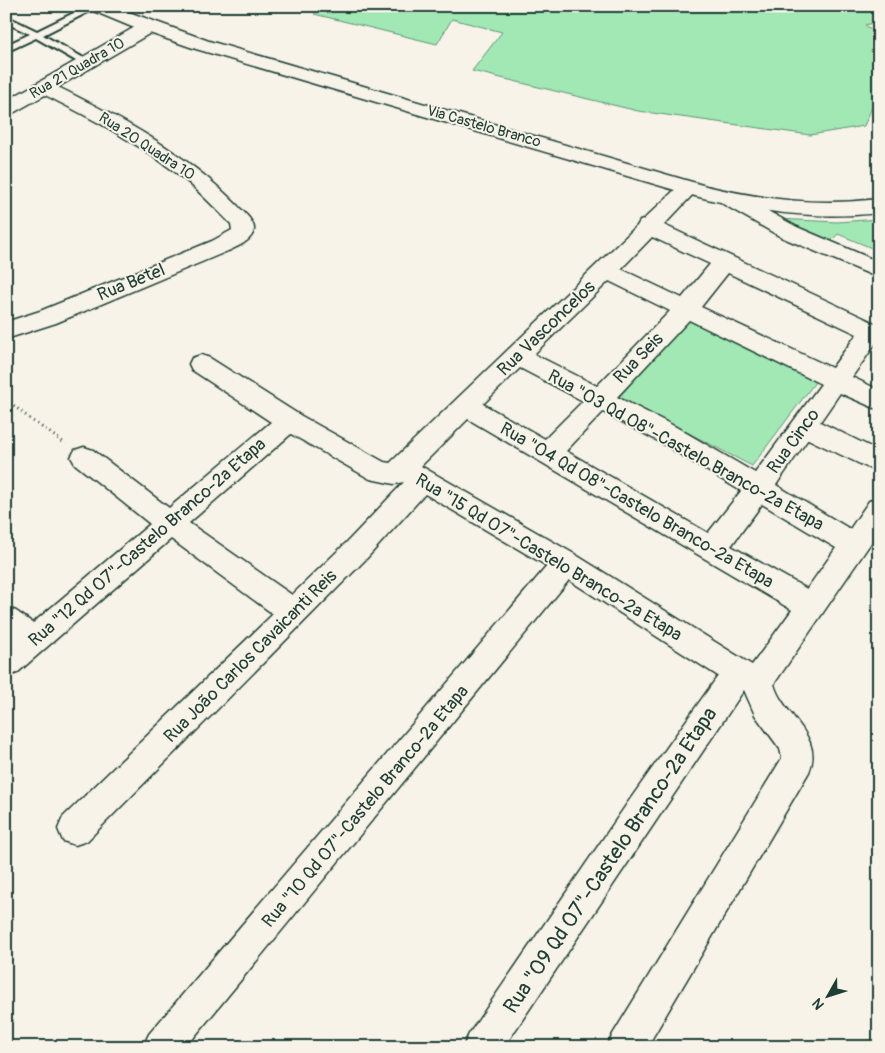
<svg xmlns="http://www.w3.org/2000/svg" width="885" height="1053" font-family="Pangolin,sans-serif">
  <style>
    .green { fill: #a1e8b4; stroke: #609274 }
    .lines { fill: none; stroke-linecap: round; stroke-linejoin: round }
    .service-casing { stroke: #1f3d34; stroke-width: 4 }
    .minor-casing { stroke: #1f3d34; stroke-width: 3 }
    .secondary-casing { stroke: #1f3d34; stroke-width: 3 }
    .path { stroke: #1f3d34; stroke-width: 3; stroke-dasharray: 1 4; stroke-linecap: butt }
    .service { fill: #f7f3e8; fill-rule: evenodd }
    .minor { fill: #f7f3e8; fill-rule: evenodd }
    .secondary { fill: #f7f3e8; fill-rule: evenodd }
    .labels { text-anchor: middle; stroke-width: 4; stroke-linejoin: round; paint-order: stroke }
    .far-street-label { font-size: 15px; fill: #1f3d34; stroke: #f7f3e8 }
    .street-label { font-size: 18px; fill: #1f3d34; stroke: #f7f3e8 }
    .near-street-label { font-size: 21px; fill: #1f3d34; stroke: #f7f3e8 }
  </style>
  <rect width="100%" height="100%" fill="#f7f3e8"/>
  <filter id="ink" filterUnits="userSpaceOnUse"><feTurbulence type="fractalNoise" baseFrequency=".02" numOctaves="2"/><feDisplacementMap in="SourceGraphic" scale="10" xChannelSelector="R" yChannelSelector="G"/><feConvolveMatrix kernelMatrix="1 2 1 2 8 2 1 2 1" color-interpolation-filters="sRGB"/></filter>
  <g filter="url(#ink)">
    <g class="green">
      <polygon points="322,6 879,6 879,22 865,25 879,36 879,100 875,100 864,126 810,135 638,111 472,71 502,32 452,19 437,44 314,14"/>
      <polygon points="777,219 837,222 879,219 879,251 838,234 830,242"/>
      <polygon points="688,320 816,381 752,466 619,397"/>
    </g>
    <g class="lines">
      <defs>
        <polygon id="service" points="88,6 100,6 43,35 89,61 89,65 83,65 36,38 6,52 6,45 30,34 6,23 6,16 37,31"/>
        <g id="minor">
          <path d="M148,22L154,23L157,27L154,31L58,87C123,119 186,153 237,205C242,211 255,221 254,230C252,241 237,247 228,251L56,323L6,339V322L40,311L212,241L232,230L231,224C217,210 204,196 189,183C146,147 95,120 45,95L13,113L6,115V101L142,23Z"/>
          <path d="M689,182L696,183L699,188L664,225L879,325V343H876L852,377L879,390V410L840,393L820,422L879,451V473L808,439L776,485L850,529L869,501L879,498V531L774,684C782,715 825,736 809,772L647,1047H607L613,1034L782,758L780,749L755,715L744,690L504,1047H463L469,1034L631,798L718,676L569,580L186,1047H143L149,1034L547,566L425,494L367,558L87,841L75,845L63,841L58,829L63,817L273,614L171,539L17,673L6,677V645L12,641L6,637V607L16,611L33,623L150,524L75,464L71,457L75,450L84,447L93,450L169,508L271,422L192,370L189,364L192,358L201,355L210,358L298,414L384,462L390,463L637,226L640,221L643,220L682,183ZM652,237L710,264L682,298L621,269ZM728,273L857,334L832,368L701,307ZM609,281L670,311L597,386L534,354ZM689,320L821,384L755,473L676,427L617,397ZM520,368L583,401L545,439L483,404ZM603,412L658,441L741,491L708,533L566,451ZM468,419L792,610L752,665L576,555L421,466ZM291,434L370,479L394,484L404,482L347,542L292,595L189,523ZM762,504L836,548L807,589L731,546Z"/>
          <polygon points="730,192 737,194 797,227 879,262 879,278 781,237 723,204 719,199 723,194"/>
        </g>
        <path id="secondary" d="M88,6H112L209,41L706,186C766,200 818,206 879,199V213C812,220 759,212 695,196L196,49L132,27L91,10Z"/>
      </defs>
      <use href="#service" class="service-casing"/>
      <use href="#minor" class="minor-casing"/>
      <use href="#secondary" class="secondary-casing"/>
      <polyline class="path" points="6,399 30,419 66,444"/>
      <use href="#service" class="service"/>
      <use href="#minor" class="minor"/>
      <use href="#secondary" class="secondary"/>
    </g>
  </g>
  <g class="labels">
    <g class="far-street-label">
      <text transform="translate(77 68) rotate(-30)" y="5">Rua 21 Quadra 10</text>
      <text transform="translate(484 126) rotate(16)" y="5">Via Castelo Branco</text>
      <text transform="translate(147 146) rotate(33)" y="5">Rua 20 Quadra 10</text>
    </g>
    <g class="street-label">
      <text transform="translate(131 282) rotate(-22)" y="6">Rua Betel</text>
      <text transform="translate(546 328) rotate(-44)" y="6">Rua Vasconcelos</text>
      <text transform="translate(638 358) rotate(-46)" y="6">Rua Seis</text>
      <text transform="translate(793 441) rotate(-54)" y="6">Rua Cinco</text>
      <text transform="translate(686 450) rotate(29)" y="6">Rua "03 Qd 08"-Castelo Branco-2ª Etapa</text>
      <text transform="translate(637 505) rotate(30)" y="6">Rua "04 Qd 08"-Castelo Branco-2ª Etapa</text>
      <text transform="translate(147 542) rotate(-41)" y="6">Rua "12 Qd 07"-Castelo Branco-2ª Etapa</text>
      <text transform="translate(549 557) rotate(31)" y="6">Rua "15 Qd 07"-Castelo Branco-2ª Etapa</text>
      <text transform="translate(250 656) rotate(-45)" y="6">Rua João Carlos Cavaicanti Reis</text>
      <text transform="translate(365 806) rotate(-50)" y="6">Rua "10 Qd 07"-Castelo Branco-2ª Etapa</text>
    </g>
    <g class="near-street-label">
      <text transform="translate(610 860) rotate(-56)" y="7">Rua "09 Qd 07"-Castelo Branco-2ª Etapa</text>
    </g>
  </g>
  <rect width="885" height="1053" fill="none" stroke="#f7f3e8" stroke-width="25"/>
  <rect x="12" y="12" width="860" height="1028" fill="none" stroke="#1f3d34" stroke-width="2" filter="url(#ink)"/>
  <g transform="translate(828 996) rotate(231)" stroke="#f7f3e8" stroke-width="4" paint-order="stroke">
  <path d="M0-4L9 19L0 12L-9 19Z" fill="#1f3d34"/>
  <text y="-8" font-size="14" font-weight="bold" text-anchor="middle" fill="#1f3d34">N</text>
  </g>
</svg>
